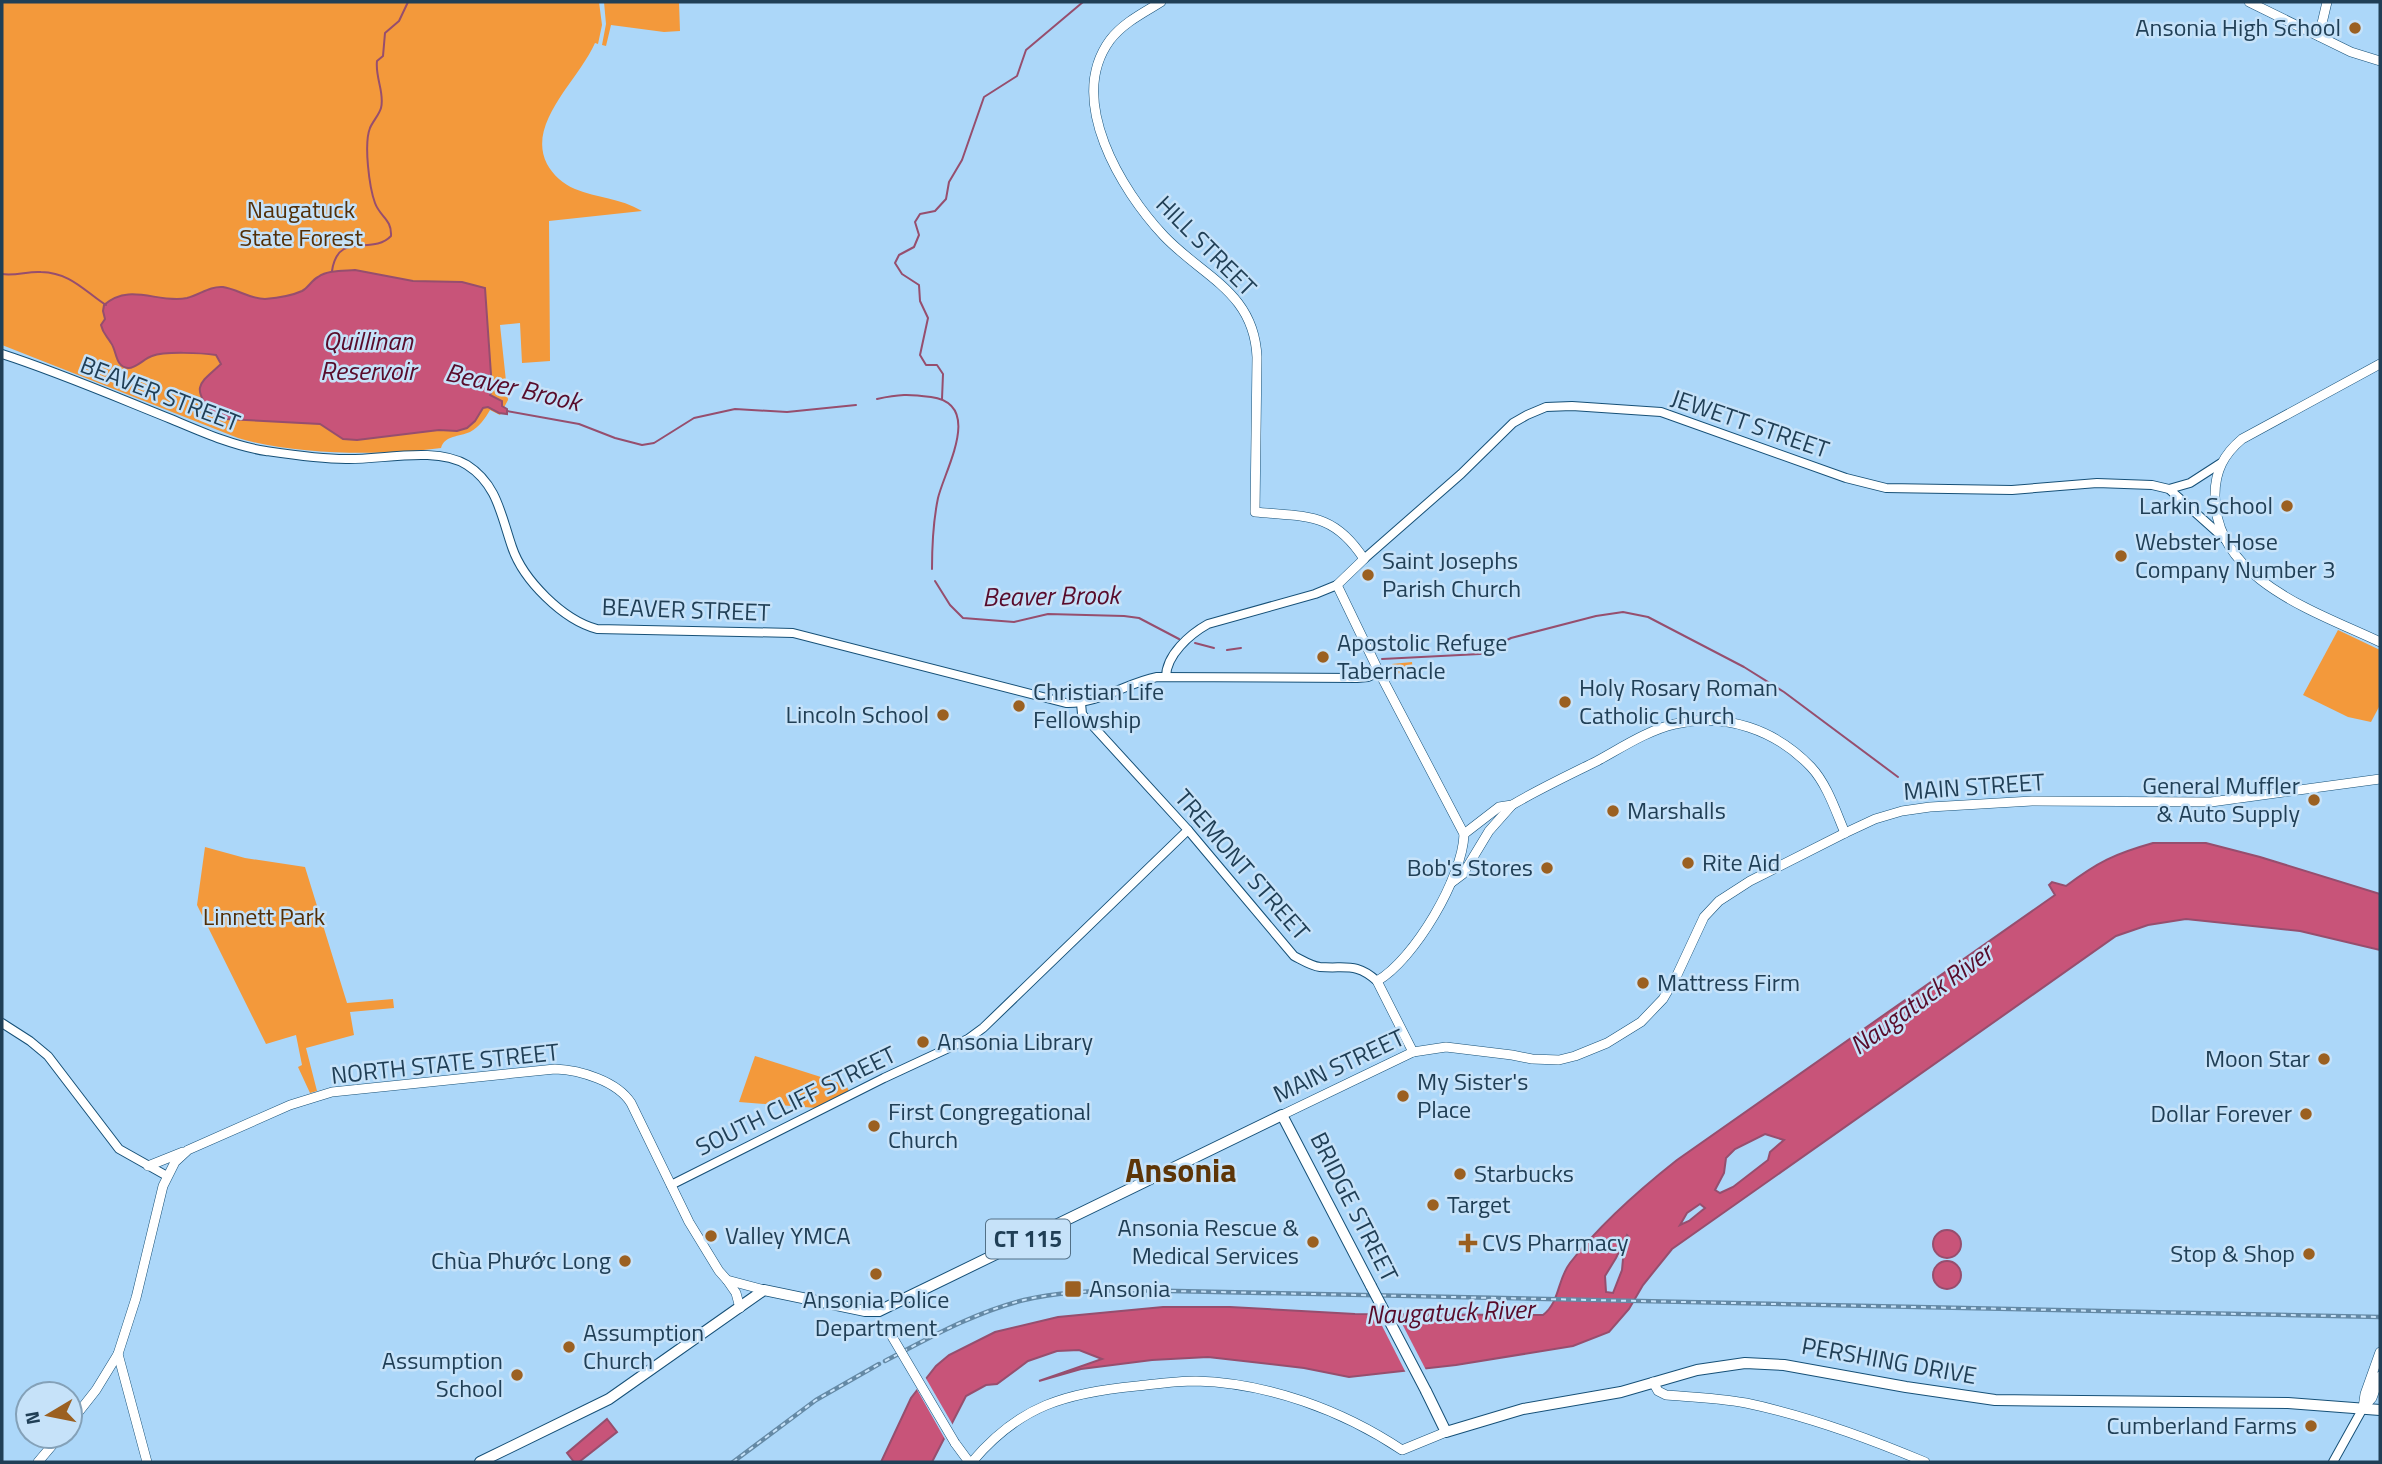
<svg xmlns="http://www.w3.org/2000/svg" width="2382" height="1464" font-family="'Titillium Web',sans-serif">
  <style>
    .green { fill: #f3993b }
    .water { fill: #c85479; stroke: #964e6e; stroke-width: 2; fill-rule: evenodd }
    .pier { fill: #acd7f9 }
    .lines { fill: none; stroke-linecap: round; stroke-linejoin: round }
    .stream { stroke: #964e6e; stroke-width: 2 }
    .tertiary-casing { stroke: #165077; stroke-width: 10 }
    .secondary-casing { stroke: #165077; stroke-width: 10 }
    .primary-casing { stroke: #165077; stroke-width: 12 }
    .tertiary { stroke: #fff; stroke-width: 8 }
    .secondary { stroke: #fff; stroke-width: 9 }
    .primary { stroke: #fff; stroke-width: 10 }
    .rail-casing { stroke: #6489a5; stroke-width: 4.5 }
    .rail { stroke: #c6e2f9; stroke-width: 2; stroke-dasharray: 5; stroke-linecap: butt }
    .secondary-bridge-casing { stroke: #165077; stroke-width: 10; stroke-linecap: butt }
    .primary-bridge-casing { stroke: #165077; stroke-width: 12; stroke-linecap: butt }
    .secondary-bridge { stroke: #fff; stroke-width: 9 }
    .primary-bridge { stroke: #fff; stroke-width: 10 }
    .poi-dot { fill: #9b6021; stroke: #c6e2f9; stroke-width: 2.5 }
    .labels { text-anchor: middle; stroke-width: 5; stroke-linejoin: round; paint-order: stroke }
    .shield { fill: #c6e2f9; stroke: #527087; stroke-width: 2 }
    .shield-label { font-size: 23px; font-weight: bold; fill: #203f56 }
    .poi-label { font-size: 24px; fill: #203f56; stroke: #c6e2f9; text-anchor: start }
    .park-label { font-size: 24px; fill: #532f07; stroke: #c6e2f9 }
    .street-label { font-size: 24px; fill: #203f56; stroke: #c6e2f9 }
    .water-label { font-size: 26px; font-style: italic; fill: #580c2b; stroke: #c6e2f9 }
    .district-label { font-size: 32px; font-weight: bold; fill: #5d3507; stroke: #c6e2f9 }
  </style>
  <rect width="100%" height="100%" fill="#acd7f9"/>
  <g class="green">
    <path d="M2,2H599L602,25L598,44L595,43C579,80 526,123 547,164C553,175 563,184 575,189C597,198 620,198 642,211L549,221L550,361L522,363L520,323L500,325L508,400L500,415L490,410C485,419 479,427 470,432C459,437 445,435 441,448C384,456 293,455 238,438L2,345Z"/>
    <polygon points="604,2 679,2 680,31 664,32 611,25 606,46 602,45 606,24"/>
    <polygon points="2338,630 2380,650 2380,705 2371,722 2348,717 2303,695"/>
    <polygon points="1412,662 1413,672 1393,674 1392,664"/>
    <polygon points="205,847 245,858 305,867 347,1003 393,999 394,1008 350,1012 354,1035 306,1048 317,1091 310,1093 298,1067 302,1065 296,1035 266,1044 197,905"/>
    <polygon points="755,1056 846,1085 849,1091 817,1108 739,1102"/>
  </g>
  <g class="water">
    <path d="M355,270L413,281L462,282L485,288L492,389L490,395L502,401V406L507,409V414L499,413L488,407L483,408L475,421L467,428L457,431L439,430L357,440L343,439L320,424L226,419L212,414C191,386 199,384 221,364L216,355C202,353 165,351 152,356C145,358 135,369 128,368C115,367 117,351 111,343C107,336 103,334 101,325L105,319L103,311L104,305C130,282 158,304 187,298C200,295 209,286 223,287C237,289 250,299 265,299C277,298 291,296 302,291C308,288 312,280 318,277C328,270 343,271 355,270Z"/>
    <path d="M2153,843H2206L2260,857L2380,894V950L2300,931L2186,919L2148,925L2116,936L1672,1249L1643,1285L1629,1309L1609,1332L1573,1346L1456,1365L1349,1377L1304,1368L1208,1357L1152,1360L1081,1369L1039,1381L1102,1359L1079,1350L1057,1351L1028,1361L997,1384L986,1385L966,1396L932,1462H881L911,1398L936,1366L949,1355L995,1332L1058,1317L1163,1307H1230L1355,1314L1543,1315C1560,1302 1557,1280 1570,1263C1600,1224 1639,1190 1677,1160L2055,895L2049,885L2052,882L2066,886C2098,862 2114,854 2153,843ZM1765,1134L1784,1140L1770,1152L1768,1160L1733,1187L1720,1193L1715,1190L1724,1173L1726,1158L1735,1149ZM1700,1204L1705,1208L1689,1221L1680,1225L1687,1213ZM1627,1235L1628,1236L1624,1248L1622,1270L1613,1293L1606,1292L1605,1276L1616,1258Z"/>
    <circle cx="1947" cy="1244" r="14"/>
    <circle cx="1947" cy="1275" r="14"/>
    <polygon points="607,1419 617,1432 579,1462 574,1462 567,1453"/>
  </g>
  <g class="pier">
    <polygon points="1374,1310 1395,1310 1427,1372 1407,1375"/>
    <polygon points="924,1375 954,1427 946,1441 915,1386"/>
  </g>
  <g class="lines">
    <g class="stream">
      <path d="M332,271C338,230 372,256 391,236C392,219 380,217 375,203C371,192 369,177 368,166C367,155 366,138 370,128C373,121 379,115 381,108C385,93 375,78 377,61L383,56L385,33L399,21L408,2"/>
      <path d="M2,274C16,276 28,271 41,272C71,273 83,290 106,305"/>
      <path d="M877,399C899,394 909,394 931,397C984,404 945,469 938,498C933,522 932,545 932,569"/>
      <polyline points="942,399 943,374 937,365 926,365 920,355 928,318 920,301 919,285 902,274 895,263 899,255 914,247 919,235 915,222 920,214 935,211 946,199 949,182 962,160 984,97 1017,76 1026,50 1083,2"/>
      <polyline points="507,411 579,424 615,438 642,445 654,443 694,418 735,409 787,412 856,405"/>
      <polyline points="935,581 950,605 963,618 1014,622 1048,614 1124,616 1139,618 1179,639"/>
      <polyline points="1195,643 1214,648"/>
      <polyline points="1227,650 1241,648"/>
      <polyline points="1382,659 1480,654 1511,638 1596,616 1623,612 1648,617 1744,667 1784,692 1898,777"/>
    </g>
    <defs>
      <g id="tertiary">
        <path d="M2,354C58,372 116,397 171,419C202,432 233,446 266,451C293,455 319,459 346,459C381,460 436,446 467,465C497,484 501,515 512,547C523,580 563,620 597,629L793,633L1066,703C1099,704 1126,683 1157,677L1357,678L1368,677L1379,672"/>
        <polyline points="2169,489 2190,483 2221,463"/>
        <polyline points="1364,559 1461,474 1513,423 1527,415 1546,407 1572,406 1661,412 1846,478 1886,488 2012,490 2097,483 2152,485 2169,489 2226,540"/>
        <path d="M1166,677C1166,655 1190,634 1208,624L1315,594L1337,585"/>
        <path d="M1081,703L1082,714L1188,830L1294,956C1302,960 1311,966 1320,967C1346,969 1356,962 1377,981"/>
        <polyline points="2,1023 30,1041 48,1056 119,1149 167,1176"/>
        <polyline points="671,1185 884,1078 968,1039 983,1028 1188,830"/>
        <polyline points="2333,1462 2363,1408"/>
      </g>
      <g id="secondary">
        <path d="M1161,2C1143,13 1123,23 1110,40C1066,100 1121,190 1164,236C1203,277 1254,292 1257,357L1255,512C1305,517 1333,511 1364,559L1337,585L1379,672L1464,834C1463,877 1414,960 1377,981L1413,1052"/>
        <polyline points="2249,2 2351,52 2380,61"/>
        <polyline points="2319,36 2327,2"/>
        <path d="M2380,364L2242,439C2224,454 2215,471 2215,495C2214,580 2317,612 2380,642"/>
        <path d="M1464,834L1499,807L1512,805C1539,789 1569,775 1597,761C1621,748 1648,730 1675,724C1725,712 1776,730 1811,767C1827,784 1836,812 1845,833"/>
        <polyline points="1451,883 1463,874 1489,831 1512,805"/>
        <polyline points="1282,1115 1413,1052 1446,1047 1512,1055 1532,1059 1559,1060 1575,1056 1607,1043 1641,1022 1663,999 1677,975 1704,917 1719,901 1750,881 1845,833 1875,819 1902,811 1930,807 2032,801 2211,802 2380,779"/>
        <polyline points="148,1166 183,1152"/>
        <polyline points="727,1280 736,1293 740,1308"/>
        <polyline points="118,1354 147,1462"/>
        <path d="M1653,1382L1658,1391L1666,1395C1692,1397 1719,1398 1746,1403C1808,1416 1866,1437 1925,1462"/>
        <polyline points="2363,1408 2365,1394 2380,1352"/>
        <polyline points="2363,1408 2372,1398 2380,1376"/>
        <path d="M70,1423L96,1390L118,1354L136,1298L163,1186L175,1162L188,1150L290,1105L332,1092L555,1069C580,1070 617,1081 631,1103L689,1222L719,1271L727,1280L764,1290"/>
        <polyline points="955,1443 969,1462"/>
        <polyline points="38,1462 60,1436"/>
        <path d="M972,1462C1020,1405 1066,1393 1137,1386C1156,1384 1176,1381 1196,1381C1268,1383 1342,1410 1402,1450L1446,1432"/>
      </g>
      <g id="primary">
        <polyline points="1426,1391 1446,1432 1523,1409 1621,1392 1697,1370 1745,1363 1784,1365 1906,1387 1995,1400 2288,1403 2380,1410"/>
        <polyline points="480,1462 609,1399 764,1290 865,1311 879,1311 1282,1115 1371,1286"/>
      </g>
    </defs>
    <use href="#tertiary" class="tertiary-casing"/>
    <use href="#secondary" class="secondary-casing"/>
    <use href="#primary" class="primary-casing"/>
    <use href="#tertiary" class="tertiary"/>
    <use href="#secondary" class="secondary"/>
    <use href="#primary" class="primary"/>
    <defs>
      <g id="rail">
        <path d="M885,1361C929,1338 975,1312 1024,1300C1057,1292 1093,1291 1127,1290L2380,1317"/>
        <polyline points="733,1462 816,1400 879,1364"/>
      </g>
    </defs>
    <use href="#rail" class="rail-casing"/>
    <use href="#rail" class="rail"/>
    <defs>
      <polyline id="secondary-bridge" points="887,1328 955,1443"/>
      <polyline id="primary-bridge" points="1371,1286 1426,1391"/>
    </defs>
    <use href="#secondary-bridge" class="secondary-bridge-casing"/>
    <use href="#primary-bridge" class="primary-bridge-casing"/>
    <use href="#secondary-bridge" class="secondary-bridge"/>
    <use href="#primary-bridge" class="primary-bridge"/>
  </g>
  <g class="poi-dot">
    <circle cx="2355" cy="28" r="7"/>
    <circle cx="2287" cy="506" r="7"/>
    <circle cx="2121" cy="556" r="7"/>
    <circle cx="1368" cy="575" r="7"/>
    <circle cx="1323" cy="657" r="7"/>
    <circle cx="1565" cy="702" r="7"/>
    <circle cx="1019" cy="706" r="7"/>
    <circle cx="943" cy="715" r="7"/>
    <circle cx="2314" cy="800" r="7"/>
    <circle cx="1613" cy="811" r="7"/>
    <circle cx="1688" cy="863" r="7"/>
    <circle cx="1547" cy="868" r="7"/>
    <circle cx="1643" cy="983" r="7"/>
    <circle cx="923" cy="1042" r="7"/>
    <circle cx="2324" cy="1059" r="7"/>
    <circle cx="1403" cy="1096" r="7"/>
    <circle cx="2306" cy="1114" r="7"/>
    <circle cx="874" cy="1126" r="7"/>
    <circle cx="1460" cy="1174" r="7"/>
    <circle cx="1433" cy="1205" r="7"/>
    <circle cx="711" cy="1236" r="7"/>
    <circle cx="1313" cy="1242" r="7"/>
    <path d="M1464.5 1232.5h7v7h7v7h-7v7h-7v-7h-7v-7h7z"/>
    <circle cx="2309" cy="1254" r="7"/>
    <circle cx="625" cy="1261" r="7"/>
    <circle cx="876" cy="1274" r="7"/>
    <rect x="1064" y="1280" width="18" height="18" rx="3.5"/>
    <circle cx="569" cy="1347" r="7"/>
    <circle cx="517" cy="1375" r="7"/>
    <circle cx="2311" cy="1426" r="7"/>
  </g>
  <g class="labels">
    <rect class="shield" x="986" y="1219.5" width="84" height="39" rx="5"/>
    <g class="shield-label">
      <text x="1028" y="1247">CT 115</text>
    </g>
    <g class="poi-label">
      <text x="2341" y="36" text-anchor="end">Ansonia High School</text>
      <text x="2273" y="514" text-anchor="end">Larkin School</text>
      <text x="2135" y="550">Webster Hose<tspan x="2135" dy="28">Company Number 3</tspan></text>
      <text x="1382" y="569">Saint Josephs<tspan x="1382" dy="28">Parish Church</tspan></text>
      <text x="1337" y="651">Apostolic Refuge<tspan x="1337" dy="28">Tabernacle</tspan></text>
      <text x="1579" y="696">Holy Rosary Roman<tspan x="1579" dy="28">Catholic Church</tspan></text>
      <text x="1033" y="700">Christian Life<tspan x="1033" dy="28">Fellowship</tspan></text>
      <text x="929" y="723" text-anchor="end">Lincoln School</text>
      <text x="2300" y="794" text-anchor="end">General Muffler<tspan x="2300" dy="28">&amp; Auto Supply</tspan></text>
      <text x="1627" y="819">Marshalls</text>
      <text x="1702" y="871">Rite Aid</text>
      <text x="1533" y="876" text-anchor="end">Bob's Stores</text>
      <text x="1657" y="991">Mattress Firm</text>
      <text x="937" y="1050">Ansonia Library</text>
      <text x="2310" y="1067" text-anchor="end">Moon Star</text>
      <text x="1417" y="1090">My Sister's<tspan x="1417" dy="28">Place</tspan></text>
      <text x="888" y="1120">First Congregational<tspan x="888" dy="28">Church</tspan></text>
      <text x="2292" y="1122" text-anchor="end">Dollar Forever</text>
      <text x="1474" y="1182">Starbucks</text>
      <text x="1447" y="1213">Target</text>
      <text x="1299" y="1236" text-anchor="end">Ansonia Rescue &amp;<tspan x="1299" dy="28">Medical Services</tspan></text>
      <text x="725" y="1244">Valley YMCA</text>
      <text x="1482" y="1251">CVS Pharmacy</text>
      <text x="2295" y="1262" text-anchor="end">Stop &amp; Shop</text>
      <text x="611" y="1269" text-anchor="end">Chùa Phước Long</text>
      <text x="1089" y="1297">Ansonia</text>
      <text x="876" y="1308" text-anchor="middle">Ansonia Police<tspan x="876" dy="28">Department</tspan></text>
      <text x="583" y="1341">Assumption<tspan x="583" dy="28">Church</tspan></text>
      <text x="503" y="1369" text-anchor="end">Assumption<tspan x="503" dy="28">School</tspan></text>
      <text x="2297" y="1434" text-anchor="end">Cumberland Farms</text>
    </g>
    <g class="park-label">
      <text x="301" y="218">Naugatuck<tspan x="301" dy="28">State Forest</tspan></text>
      <text x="264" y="925">Linnett Park</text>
    </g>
    <g class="street-label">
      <text transform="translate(1206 246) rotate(45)" y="8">HILL STREET</text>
      <text transform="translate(160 394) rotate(21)" y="8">BEAVER STREET</text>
      <text transform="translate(1750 424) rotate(19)" y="8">JEWETT STREET</text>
      <text transform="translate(686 610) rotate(2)" y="8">BEAVER STREET</text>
      <text transform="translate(1974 787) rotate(-4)" y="8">MAIN STREET</text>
      <text transform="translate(1242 865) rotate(49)" y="8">TREMONT STREET</text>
      <text transform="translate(445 1064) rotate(-6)" y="8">NORTH STATE STREET</text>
      <text transform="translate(1339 1066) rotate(-25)" y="8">MAIN STREET</text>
      <text transform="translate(796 1101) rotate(-26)" y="8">SOUTH CLIFF STREET</text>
      <text transform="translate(1354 1207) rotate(63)" y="8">BRIDGE STREET</text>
      <text transform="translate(1889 1361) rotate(10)" y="8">PERSHING DRIVE</text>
    </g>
    <g class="water-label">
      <text x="368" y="350">Quillinan<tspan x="368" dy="30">Reservoir</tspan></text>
      <text transform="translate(513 387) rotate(13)" y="9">Beaver Brook</text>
      <text transform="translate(1051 596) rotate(-1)" y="9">Beaver Brook</text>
      <text transform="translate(1921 999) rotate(-36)" y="9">Naugatuck River</text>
      <text transform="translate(1450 1312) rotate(-2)" y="9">Naugatuck River</text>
    </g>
    <g class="district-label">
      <text x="1181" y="1182">Ansonia</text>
    </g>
  </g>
  <rect width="2382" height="1464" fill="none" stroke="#203f56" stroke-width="7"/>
  <g transform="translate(49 1415) rotate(260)"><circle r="33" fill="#c6e2f9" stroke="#84a1b8" stroke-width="2"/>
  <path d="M0-5L12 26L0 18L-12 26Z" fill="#9b6021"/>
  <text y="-10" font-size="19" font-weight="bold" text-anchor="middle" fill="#203f56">N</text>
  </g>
</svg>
